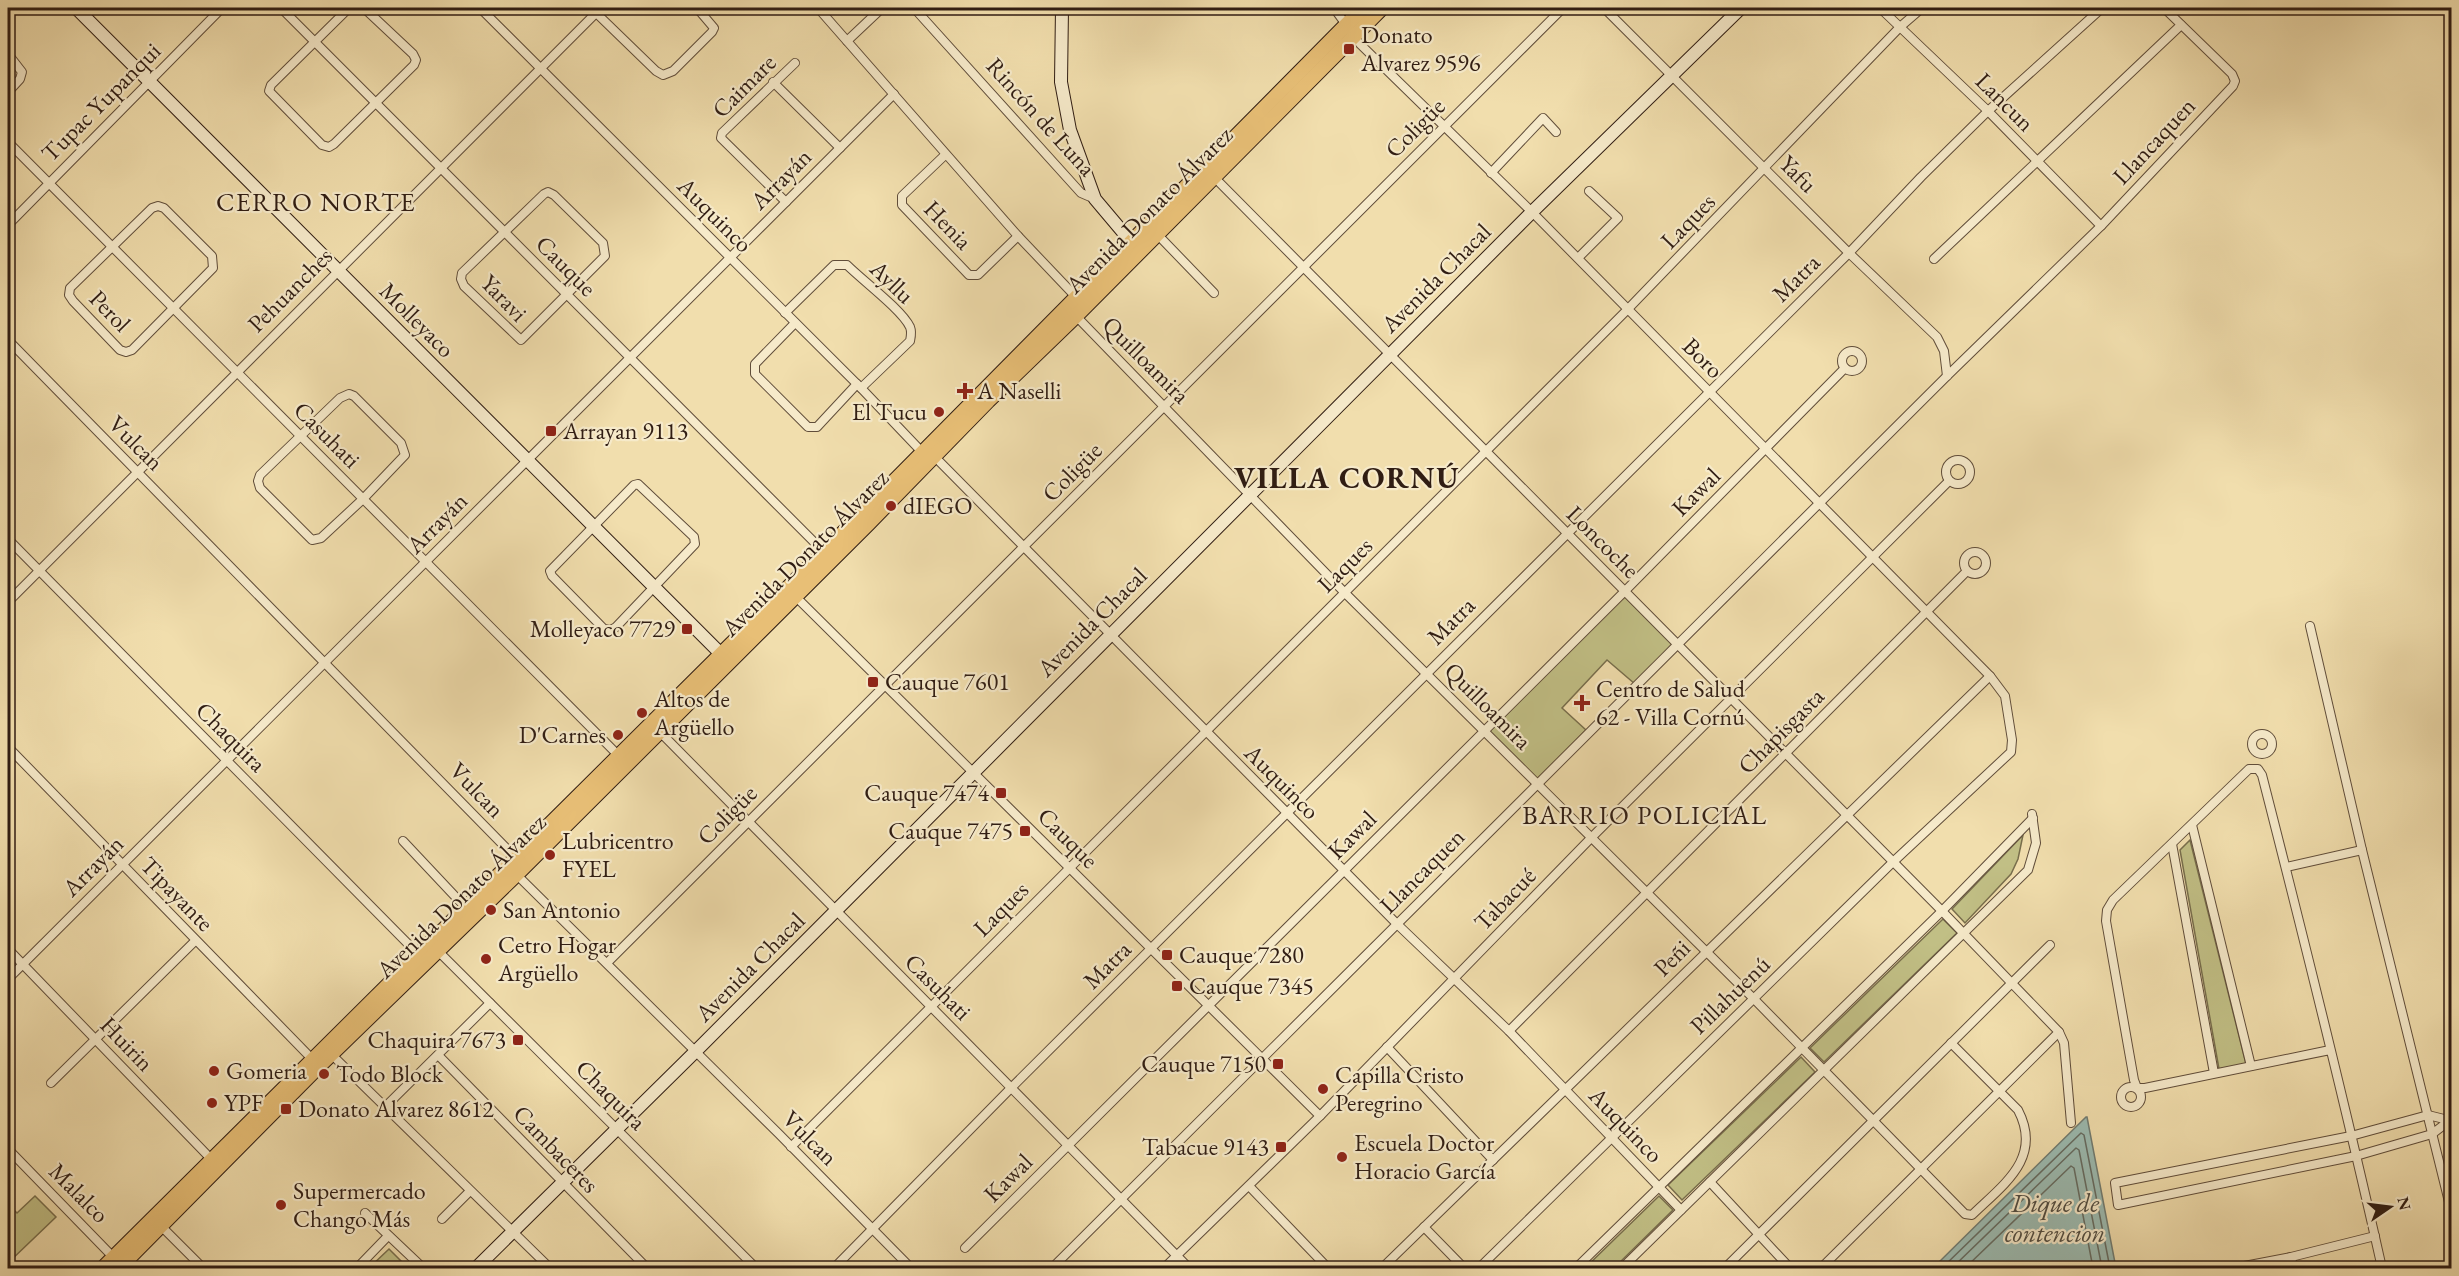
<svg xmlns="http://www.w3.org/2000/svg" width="2459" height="1276" font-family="'EB Garamond',serif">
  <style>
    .green { fill: #c1bf85; stroke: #786e4c; stroke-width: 1.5 }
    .water { fill: #9cbbb1; stroke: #717c72; stroke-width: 1.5 }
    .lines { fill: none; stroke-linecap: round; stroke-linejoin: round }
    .shore { stroke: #666c62; stroke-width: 1.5 }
    .minor-casing { stroke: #604d3a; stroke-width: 10 }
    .secondary-casing { stroke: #301d13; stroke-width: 14 }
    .primary-casing { stroke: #301d13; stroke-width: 16 }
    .minor { stroke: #f6eaca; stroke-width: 8 }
    .secondary { stroke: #f6eaca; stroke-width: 12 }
    .primary { stroke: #e8bf76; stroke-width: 14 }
    .poi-dot { fill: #8f2418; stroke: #f6eaca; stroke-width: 2 }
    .labels { text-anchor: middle; stroke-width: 4.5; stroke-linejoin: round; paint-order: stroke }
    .poi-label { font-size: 24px; fill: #301d13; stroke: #f6eaca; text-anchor: start }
    .street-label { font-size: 24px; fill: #301d13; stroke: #f6eaca }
    .neighbourhood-label { font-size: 26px; letter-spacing: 1.5px; fill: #301d13; stroke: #f6eaca }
    .water-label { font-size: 26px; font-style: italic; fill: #504c42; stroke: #f6eaca }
    .district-label { font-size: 30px; font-weight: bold; letter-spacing: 1.5px; fill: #301d13; stroke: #f6eaca }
  </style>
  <rect width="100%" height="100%" fill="#f1dead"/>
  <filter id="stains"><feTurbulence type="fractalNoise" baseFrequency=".00333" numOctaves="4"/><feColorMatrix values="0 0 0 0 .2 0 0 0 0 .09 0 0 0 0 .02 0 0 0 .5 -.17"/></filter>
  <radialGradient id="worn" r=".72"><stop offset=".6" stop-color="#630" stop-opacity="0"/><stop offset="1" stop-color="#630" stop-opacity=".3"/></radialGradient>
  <g class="green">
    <polygon points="1625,595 1672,644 1635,684 1607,660 1562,708 1586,730 1538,780 1489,731"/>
    <polygon points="2023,835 2018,859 2011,874 1965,923 1952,909"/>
    <polygon points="2190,840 2246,1064 2219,1069 2180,850"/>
    <polygon points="1943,919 1957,933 1824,1062 1810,1048"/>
    <polygon points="1801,1057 1815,1072 1682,1200 1668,1185"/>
    <polygon points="35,1196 56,1217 8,1263 8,1212 14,1210 17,1213"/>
    <polygon points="1659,1196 1673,1210 1614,1268 1585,1268"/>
    <polygon points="389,1249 408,1268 369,1268"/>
  </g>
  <polygon class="water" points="2087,1117 2116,1268 1933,1268 2086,1117"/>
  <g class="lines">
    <g class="shore">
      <polyline points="1942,1268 2081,1133 2084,1135 2110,1268"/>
      <polyline points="1952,1268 2076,1148 2079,1150 2102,1268"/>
      <polyline points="1965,1268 2071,1166 2074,1168 2093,1268"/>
    </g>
    <defs>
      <g id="minor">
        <polyline points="281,8 824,552"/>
        <polyline points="349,8 271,85 269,91 322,145 329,147 334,144 414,65 416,60 413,54 364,8"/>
        <polyline points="480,8 861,388 921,451"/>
        <polyline points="591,8 656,71 663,75 673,71 712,32 714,28 697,8"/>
        <polyline points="818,8 1018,236 1076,297"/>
        <polyline points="914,8 1081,193 1095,199"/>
        <polyline points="1334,8 1360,44 1532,212 1990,676 2005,696 2012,740 2011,752 1893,862 1479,1268"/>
        <polyline points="1604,8 1849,253 1937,337 1944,351 1947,376"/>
        <polyline points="1880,8 1988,111 2101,226"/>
        <polyline points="847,41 882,8"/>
        <polyline points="8,54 22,72 20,79 8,92"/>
        <polyline points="773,82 840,148"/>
        <polyline points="8,142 619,756"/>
        <polyline points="945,155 902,196 902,205 969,275 978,275 1018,236"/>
        <polyline points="1491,173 1543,118 1556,132"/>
        <polyline points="1214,177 1942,911 2059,1032 2064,1043 2071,1123"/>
        <polygon points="548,192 554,195 603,243 605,256 521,340 464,286 461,279 462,273 544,194"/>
        <polyline points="786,202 721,138 722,133 795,63"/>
        <polygon points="158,206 164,208 212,256 213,268 132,350 126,352 120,350 73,301 69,295 70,288 152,208"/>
        <polyline points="8,225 222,8"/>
        <polyline points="1157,234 1214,293"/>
        <polyline points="1578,258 1618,218 1589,191"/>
        <polyline points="1934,259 2181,25"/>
        <path d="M785,313L834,265H847C862,280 902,310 910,327C912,332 911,336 910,341L861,388"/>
        <path d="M1076,316L1345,593L1754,999L1965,1214L1972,1215C2004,1184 2043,1158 2018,1110L1951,1043"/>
        <polyline points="795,323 755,364 755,374 808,427 817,427 857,384"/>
        <polyline points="8,340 511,853 520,878 779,1134 911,1268"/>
        <circle cx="1852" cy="361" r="10"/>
        <polygon points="349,394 354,396 401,443 405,455 363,499 321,538 312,540 260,488 258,481 260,475 340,398"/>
        <polyline points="934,456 1397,924 1509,1031 1681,1210"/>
        <circle cx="1958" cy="472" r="12"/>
        <polygon points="638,484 694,537 695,544 616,627 611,630 604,629 552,576 550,571 634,485"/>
        <polyline points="8,539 421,957"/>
        <circle cx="1975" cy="563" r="11"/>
        <polyline points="794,595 1320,1116"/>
        <polyline points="8,602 601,8"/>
        <polyline points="2310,626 2362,850 2452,1214"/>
        <polyline points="659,731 1189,1268"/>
        <circle cx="2262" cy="744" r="10"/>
        <polyline points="8,747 315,1062"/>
        <polyline points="2192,825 2251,1066"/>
        <polyline points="403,841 466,908"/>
        <polyline points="2172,844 2214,1073"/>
        <polyline points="2286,867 2362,850"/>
        <polyline points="8,949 214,1162"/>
        <polyline points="438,951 756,1268"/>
        <polyline points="607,963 1563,8"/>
        <polyline points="8,979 894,94"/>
        <polyline points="1509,1031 1967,571"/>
        <polyline points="1387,1047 1493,1160"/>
        <path d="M2330,1050L2145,1088H2137L2134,1080L2106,921L2107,910L2113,900L2249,769H2258L2262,775C2304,939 2345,1103 2382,1268"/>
        <polyline points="330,1053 550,1268"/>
        <polyline points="438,1055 647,1268"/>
        <polyline points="51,1083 195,941"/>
        <circle cx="2131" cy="1097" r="10"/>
        <polyline points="385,1107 490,1003"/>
        <polyline points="2449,1121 2432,1134 2356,1156 2118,1205 2115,1183 2351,1136 2428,1115 2452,1121"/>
        <polyline points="791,1147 1628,309 1900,27 1922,8"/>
        <polyline points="8,1149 115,1259"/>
        <polyline points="1710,1182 1790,1268"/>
        <polyline points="1249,1186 1328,1268"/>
        <polyline points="365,1213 423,1268"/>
        <polyline points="442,1219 470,1191"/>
        <polyline points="161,1226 203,1268"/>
        <polyline points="1424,1227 1464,1268"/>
        <polyline points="965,1248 1625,591 1845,368"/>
        <polyline points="2291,1257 2293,1268"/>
        <polyline points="357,1268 388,1236"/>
        <polyline points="834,1268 1011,1088 1849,253 1921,177 1988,111 2102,8"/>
        <polyline points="1052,1268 1947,376 2101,226 2233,86 2235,81 2232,74 2164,8"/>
        <polyline points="1164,1268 1320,1116 1591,838 1949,481"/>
        <polyline points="1382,1268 1990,676"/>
        <polyline points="1576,1268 1942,911 2033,818"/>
        <polyline points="1622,1268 2028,870 2036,843 2032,814"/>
        <polyline points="1725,1268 2050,945"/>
        <polyline points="1821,1268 2059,1032"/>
        <polyline points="2234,1268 2291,1257 2375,1236"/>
      </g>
      <g id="secondary">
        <polyline points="76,8 728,661"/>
        <polyline points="1062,8 1061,82 1070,130 1095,199 1138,250"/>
        <polyline points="476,1268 701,1046 1532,212 1741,8"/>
      </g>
      <g id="primary">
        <polyline points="103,1268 824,552 1363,8"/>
        <polyline points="119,1268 320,1065 517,874 868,524 988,401 1076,316 1382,8"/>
      </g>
    </defs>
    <use href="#minor" class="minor-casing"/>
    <use href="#secondary" class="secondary-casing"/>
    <use href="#primary" class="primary-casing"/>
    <use href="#minor" class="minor"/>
    <use href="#secondary" class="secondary"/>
    <use href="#primary" class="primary"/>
  </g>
  <g class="poi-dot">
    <rect x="1343" y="43" width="12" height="12" rx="3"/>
    <path d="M962 382h6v6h6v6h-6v6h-6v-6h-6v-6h6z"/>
    <circle cx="939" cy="412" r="6"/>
    <rect x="545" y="425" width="12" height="12" rx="3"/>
    <circle cx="891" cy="506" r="6"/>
    <rect x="681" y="623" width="12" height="12" rx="3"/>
    <rect x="867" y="676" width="12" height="12" rx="3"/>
    <path d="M1579 694h6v6h6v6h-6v6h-6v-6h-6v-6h6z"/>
    <circle cx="642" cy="713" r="6"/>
    <circle cx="618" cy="735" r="6"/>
    <rect x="995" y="787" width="12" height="12" rx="3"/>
    <rect x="1019" y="825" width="12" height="12" rx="3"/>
    <circle cx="550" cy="855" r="6"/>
    <circle cx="491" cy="910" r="6"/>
    <rect x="1161" y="949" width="12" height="12" rx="3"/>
    <circle cx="486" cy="959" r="6"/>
    <rect x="1171" y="980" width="12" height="12" rx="3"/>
    <rect x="512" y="1034" width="12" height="12" rx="3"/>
    <rect x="1272" y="1058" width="12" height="12" rx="3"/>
    <circle cx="214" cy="1071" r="6"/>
    <circle cx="324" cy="1074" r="6"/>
    <circle cx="1323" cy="1089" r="6"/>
    <circle cx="212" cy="1103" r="6"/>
    <rect x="280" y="1103" width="12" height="12" rx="3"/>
    <rect x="1275" y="1141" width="12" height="12" rx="3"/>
    <circle cx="1342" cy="1157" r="6"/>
    <circle cx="281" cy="1205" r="6"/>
  </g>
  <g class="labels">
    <g class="poi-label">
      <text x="1361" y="43">Donato<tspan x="1361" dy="28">Alvarez 9596</tspan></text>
      <text x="977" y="399">A Naselli</text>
      <text x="927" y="420" text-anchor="end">El Tucu</text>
      <text x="563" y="439">Arrayan 9113</text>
      <text x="903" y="514">dIEGO</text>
      <text x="675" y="637" text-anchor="end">Molleyaco 7729</text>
      <text x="885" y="690">Cauque 7601</text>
      <text x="1596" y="697">Centro de Salud<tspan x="1596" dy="28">62 - Villa Cornú</tspan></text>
      <text x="654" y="707">Altos de<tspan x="654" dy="28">Argüello</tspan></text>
      <text x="606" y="743" text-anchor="end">D'Carnes</text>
      <text x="989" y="801" text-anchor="end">Cauque 7474</text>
      <text x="1013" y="839" text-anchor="end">Cauque 7475</text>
      <text x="562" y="849">Lubricentro<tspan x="562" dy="28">FYEL</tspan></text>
      <text x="503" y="918">San Antonio</text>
      <text x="498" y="953">Cetro Hogar<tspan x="498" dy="28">Argüello</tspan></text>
      <text x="1179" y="963">Cauque 7280</text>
      <text x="1189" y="994">Cauque 7345</text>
      <text x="506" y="1048" text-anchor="end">Chaquira 7673</text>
      <text x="1266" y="1072" text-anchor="end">Cauque 7150</text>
      <text x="226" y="1079">Gomeria</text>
      <text x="336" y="1082">Todo Block</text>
      <text x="1335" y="1083">Capilla Cristo<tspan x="1335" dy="28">Peregrino</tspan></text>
      <text x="224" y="1111">YPF</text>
      <text x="298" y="1117">Donato Alvarez 8612</text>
      <text x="1354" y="1151">Escuela Doctor<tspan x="1354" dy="28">Horacio García</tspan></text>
      <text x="1269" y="1155" text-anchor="end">Tabacue 9143</text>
      <text x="293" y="1199">Supermercado<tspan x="293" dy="28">Chango Más</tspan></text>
    </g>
    <g class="street-label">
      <text transform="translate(744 86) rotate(-45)" y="8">Caimare</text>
      <text transform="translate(101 102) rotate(-45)" y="8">Tupac Yupanqui</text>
      <text transform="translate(2005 102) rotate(45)" y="8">Lancun</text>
      <text transform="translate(1041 117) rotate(48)" y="8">Rincón de Luna</text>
      <text transform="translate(1415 128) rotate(-45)" y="8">Coligüe</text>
      <text transform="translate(2154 141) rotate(-47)" y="8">Llancaquen</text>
      <text transform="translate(1798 174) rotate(45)" y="8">Yafu</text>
      <text transform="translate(781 179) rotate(-45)" y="8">Arrayán</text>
      <text transform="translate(1149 210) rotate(-45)" y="8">Avenida Donato Álvarez</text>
      <text transform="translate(715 215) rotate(45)" y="8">Auquinco</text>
      <text transform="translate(1688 221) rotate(-46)" y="8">Laques</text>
      <text transform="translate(948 225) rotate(46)" y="8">Henia</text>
      <text transform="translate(566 266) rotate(45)" y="8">Cauque</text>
      <text transform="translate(1436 278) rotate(-45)" y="8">Avenida Chacal</text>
      <text transform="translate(1796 278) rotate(-45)" y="8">Matra</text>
      <text transform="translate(892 282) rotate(44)" y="8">Ayllu</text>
      <text transform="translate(290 290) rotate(-45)" y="8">Pehuanches</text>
      <text transform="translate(504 298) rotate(46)" y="8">Yaravi</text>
      <text transform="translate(110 311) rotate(46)" y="8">Perol</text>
      <text transform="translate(417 320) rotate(45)" y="8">Molleyaco</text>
      <text transform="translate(1703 358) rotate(45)" y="8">Boro</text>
      <text transform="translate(1146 360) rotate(45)" y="8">Quilloamira</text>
      <text transform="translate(327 435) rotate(45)" y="8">Casuhati</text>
      <text transform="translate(136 443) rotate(45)" y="8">Vulcan</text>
      <text transform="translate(1072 472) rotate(-45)" y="8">Coligüe</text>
      <text transform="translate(1696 492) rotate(-45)" y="8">Kawal</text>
      <text transform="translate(437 523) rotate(-45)" y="8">Arrayán</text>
      <text transform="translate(1603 542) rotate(45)" y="8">Loncoche</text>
      <text transform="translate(805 553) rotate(-45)" y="8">Avenida Donato Álvarez</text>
      <text transform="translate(1345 565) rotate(-45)" y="8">Laques</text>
      <text transform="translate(1451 621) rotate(-45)" y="8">Matra</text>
      <text transform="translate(1092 622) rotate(-45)" y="8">Avenida Chacal</text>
      <text transform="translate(1488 706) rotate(45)" y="8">Quilloamira</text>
      <text transform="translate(1781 731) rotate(-45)" y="8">Chapisgasta</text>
      <text transform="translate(231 737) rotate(45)" y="8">Chaquira</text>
      <text transform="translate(1282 782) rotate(45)" y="8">Auquinco</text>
      <text transform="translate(477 790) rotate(46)" y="8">Vulcan</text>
      <text transform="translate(727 815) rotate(-45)" y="8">Coligüe</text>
      <text transform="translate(1352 835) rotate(-45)" y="8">Kawal</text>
      <text transform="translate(1068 838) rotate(45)" y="8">Cauque</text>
      <text transform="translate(93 866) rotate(-45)" y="8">Arrayán</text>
      <text transform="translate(1422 871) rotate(-45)" y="8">Llancaquen</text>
      <text transform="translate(177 894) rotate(46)" y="8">Tipayante</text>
      <text transform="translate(461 896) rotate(-44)" y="8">Avenida Donato Álvarez</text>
      <text transform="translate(1505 899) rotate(-46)" y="8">Tabacué</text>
      <text transform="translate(1001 909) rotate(-45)" y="8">Laques</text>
      <text transform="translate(1672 958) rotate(-45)" y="8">Peñi</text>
      <text transform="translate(1107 965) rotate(-45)" y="8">Matra</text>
      <text transform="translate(750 967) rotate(-45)" y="8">Avenida Chacal</text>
      <text transform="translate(938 987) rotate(45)" y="8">Casuhati</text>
      <text transform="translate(1730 995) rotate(-44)" y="8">Pillahuenú</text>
      <text transform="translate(127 1044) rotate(46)" y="8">Huirin</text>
      <text transform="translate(611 1095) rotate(45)" y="8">Chaquira</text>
      <text transform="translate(1626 1125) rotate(46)" y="8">Auquinco</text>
      <text transform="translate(810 1138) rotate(45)" y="8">Vulcan</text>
      <text transform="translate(556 1149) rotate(46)" y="8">Cambaceres</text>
      <text transform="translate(1008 1178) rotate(-45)" y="8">Kawal</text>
      <text transform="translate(79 1193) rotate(45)" y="8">Malalco</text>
    </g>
    <g class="neighbourhood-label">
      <text x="316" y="211">CERRO NORTE</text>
      <text x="1645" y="824">BARRIO POLICIAL</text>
    </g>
    <g class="water-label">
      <text x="2055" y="1212">Dique de<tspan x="2055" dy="30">contencion</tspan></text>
    </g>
    <g class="district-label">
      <text x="1347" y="488">VILLA CORNÚ</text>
    </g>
  </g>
  <rect width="2459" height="1276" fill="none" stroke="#f1dead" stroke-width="30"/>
  <rect x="9" y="9" width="2441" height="1258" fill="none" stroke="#301d13" stroke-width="3"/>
  <rect x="15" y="15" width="2429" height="1246" fill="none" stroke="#301d13" stroke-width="1.5"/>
  <g transform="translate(2390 1207) rotate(76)" stroke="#f6eaca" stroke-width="4.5" paint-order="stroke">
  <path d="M0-4.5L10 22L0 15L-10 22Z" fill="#301d13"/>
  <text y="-9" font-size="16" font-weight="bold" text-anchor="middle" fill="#301d13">N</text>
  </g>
  <rect width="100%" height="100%" filter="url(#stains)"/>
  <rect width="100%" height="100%" fill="url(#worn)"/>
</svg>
